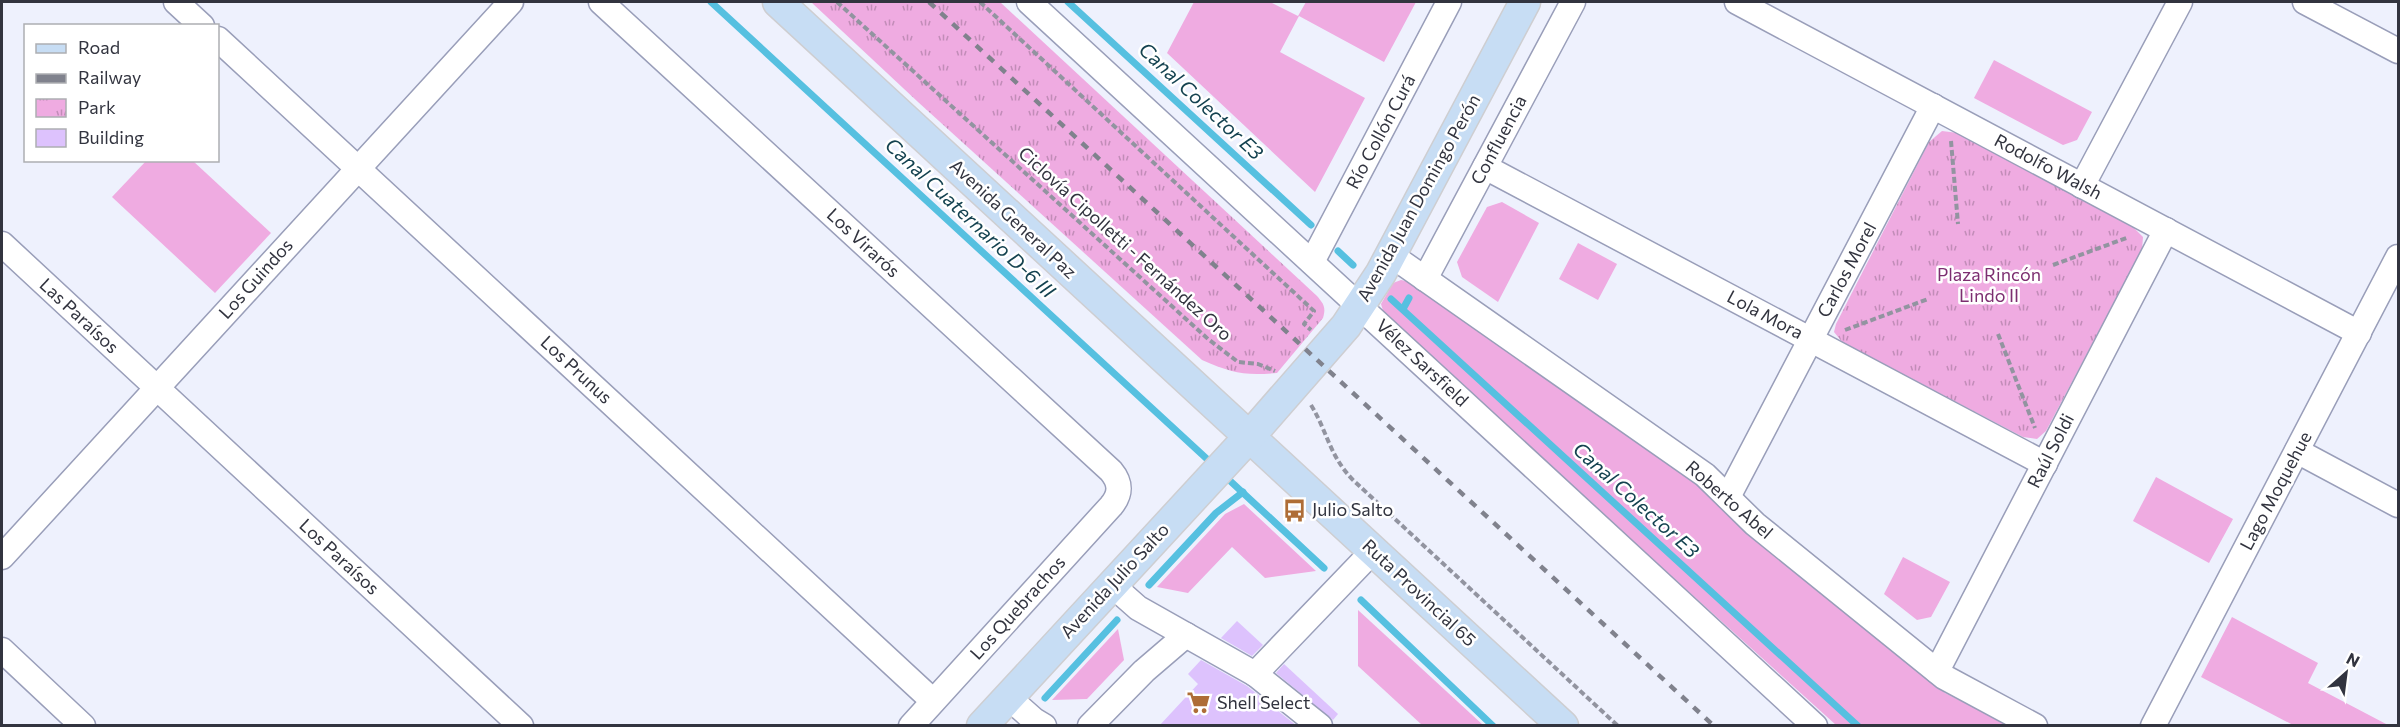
<svg xmlns="http://www.w3.org/2000/svg" width="2400" height="727" font-family="Commissioner,sans-serif">
  <style>
    .grass { fill: #efabe1 }
    .park { fill: url(#park-tufts) }
    .lines { fill: none; stroke-linecap: round; stroke-linejoin: round }
    .stream { stroke: #56c0e0; stroke-width: 7 }
    .building { fill: #ddc2fd }
    .minor-casing { stroke: #999eb9; stroke-width: 27 }
    .major-casing { stroke: #ceced1; stroke-width: 33 }
    .path { stroke: #9294a0; stroke-width: 4; stroke-dasharray: 6 3; stroke-linecap: butt }
    .minor { stroke: #fff; stroke-width: 24 }
    .major { stroke: #c7ddf4; stroke-width: 30 }
    .rail { stroke: #80828d; stroke-width: 4.5; stroke-dasharray: 8 8; stroke-linecap: butt }
    .labels { text-anchor: middle; stroke-width: 5; stroke-linejoin: round; paint-order: stroke }
    .street-label { font-size: 18px; fill: #32343f; stroke: #fff }
    .park-label { font-size: 18px; fill: #7c2e70; stroke: #fff }
    .poi-label { font-size: 18px; fill: #32343f; stroke: #fff; text-anchor: start }
    .water-label { font-size: 20px; font-style: italic; fill: #144250; stroke: #fff }
  </style>
  <defs>
    <pattern id="park-tufts" width="24" height="20" patternUnits="userSpaceOnUse" patternTransform="scale(1.5)"><rect width="24" height="20" fill="#efabe1"/><path d="M3 7l-1-3M5 7V3M7 7l1-3M15 17l-1-3M17 17v-4M19 17l1-3" fill="none" stroke="#c28cb8"/></pattern>
  </defs>
  <rect width="100%" height="100%" fill="#eef1fd"/>
  <g class="grass">
    <polygon points="1194,2 1270,2 1298,16 1306,2 1416,2 1384,62 1299,16 1280,52 1365,98 1315,192 1167,53"/>
    <polygon points="1994,60 2092,112 2077,140 2063,145 1974,98"/>
    <polygon points="146,161 193,161 271,233 215,293 112,197"/>
    <polygon points="1502,202 1539,223 1498,302 1462,277 1457,262 1487,207"/>
    <polygon points="1578,243 1617,264 1598,300 1559,279"/>
    <polygon points="1401,280 1410,282 1701,486 1726,512 1945,693 2009,725 1836,725 1385,317 1381,304 1393,283"/>
    <polygon points="2156,477 2233,519 2209,563 2133,521"/>
    <polygon points="1244,504 1316,571 1265,578 1232,547 1188,593 1157,587 1225,514"/>
    <polygon points="1903,557 1950,582 1931,617 1917,620 1884,594"/>
    <polygon points="1358,610 1483,725 1422,725 1358,666"/>
    <polygon points="2232,617 2318,663 2308,683 2388,725 2293,725 2201,677"/>
    <polygon points="1118,629 1124,660 1087,699 1052,700"/>
  </g>
  <g class="park">
    <path d="M811,2H1000L1317,296C1324,304 1326,308 1323,318L1277,373C1244,376 1232,373 1202,360L918,102Z"/>
    <polygon points="1942,131 1958,133 2133,227 2143,237 2142,250 2046,431 2037,439 2023,437 1843,343 1834,332 1836,324 1929,142"/>
  </g>
  <g class="lines">
    <g class="stream">
      <polyline points="711,2 1207,459"/>
      <polyline points="1068,2 1311,225"/>
      <polyline points="1338,251 1353,265"/>
      <polyline points="1391,299 1858,726"/>
      <polyline points="1403,309 1409,298"/>
      <polyline points="1227,478 1324,568"/>
      <polyline points="1149,585 1216,513 1243,492"/>
      <polyline points="1361,600 1493,726"/>
      <polyline points="1045,698 1117,620"/>
    </g>
  </g>
  <g class="building">
    <polygon points="1237,621 1263,645 1252,656 1221,638"/>
    <polygon points="1201,660 1247,686 1297,726 1159,726 1198,684 1188,674"/>
    <polygon points="1284,664 1338,714 1333,720 1276,673"/>
  </g>
  <g class="lines">
    <defs>
      <g id="minor">
        <polyline points="176,2 202,26"/>
        <path d="M601,2L1111,471C1121,483 1121,494 1111,506L911,726"/>
        <polyline points="1029,2 1815,726"/>
        <polyline points="1737,2 2359,333"/>
        <polyline points="2305,2 2398,51"/>
        <polyline points="218,39 933,701"/>
        <polyline points="1485,167 2045,464"/>
        <polyline points="2082,186 2180,2"/>
        <polyline points="2,244 521,726"/>
        <polyline points="1391,255 1705,475 1755,524 1944,677 2035,726"/>
        <polyline points="1312,262 1449,2"/>
        <polyline points="1425,279 1573,2"/>
        <polyline points="2297,451 2398,505"/>
        <polyline points="1728,497 1933,106"/>
        <polyline points="2,557 511,2"/>
        <polyline points="1112,585 1138,608 1255,674 1320,726"/>
        <polyline points="2,650 83,726"/>
        <polyline points="1937,671 2166,230"/>
        <polyline points="1255,674 1373,551"/>
        <polyline points="1008,697 1034,720 1044,726"/>
        <polyline points="1090,726 1144,671 1186,635"/>
        <polyline points="2153,726 2398,257"/>
      </g>
      <g id="major">
        <polyline points="778,2 1563,726"/>
        <polyline points="982,726 1249,437 1346,326 1381,273 1525,2"/>
      </g>
    </defs>
    <use href="#minor" class="minor-casing"/>
    <use href="#major" class="major-casing"/>
    <g class="path">
      <polyline points="837,2 1208,339 1238,362 1258,364 1275,371"/>
      <polyline points="980,2 1314,311 1304,324 1311,330"/>
      <polyline points="1951,141 1958,224"/>
      <polyline points="2053,265 2129,237"/>
      <polyline points="1845,330 1928,299"/>
      <polyline points="1998,334 2035,428"/>
      <path d="M1311,405C1328,433 1329,455 1353,480L1618,726"/>
    </g>
    <use href="#minor" class="minor"/>
    <use href="#major" class="major"/>
    <polyline class="rail" points="929,2 1714,726"/>
  </g>
  <defs>
    <symbol id="bus-bare" viewBox="-9 -9 18 18"><path d="M-5-6H5V4H4V6H2V4H-2V6H-4V4H-5ZM-3.5-4V0h7V-4ZM-3.5 1.2v1.5H-2V1.2ZM2 1.2v1.5H3.5V1.2Z" fill="#ae6d37" stroke="#fff" stroke-width="2.5" paint-order="stroke"/></symbol>
    <symbol id="supermarket-bare" viewBox="-9 -9 18 18"><path d="M-6-5.5h2.5l.6 2H6L4.5 2H-2.5L-4.4-4H-6ZM-1.5 3.2a1.3 1.3 0 1 0 .1 0ZM3 3.2a1.3 1.3 0 1 0 .1 0Z" fill="#ae6d37" stroke="#fff" stroke-width="2.5" paint-order="stroke"/></symbol>
  </defs>
  <g fill-rule="evenodd">
    <use href="#bus-bare" x="1278" y="494" width="33" height="33"/>
    <use href="#supermarket-bare" x="1182" y="686" width="33" height="33"/>
  </g>
  <g class="labels">
    <g class="street-label">
      <text transform="translate(1381 132) rotate(-62)" y="6">Río Collón Curá</text>
      <text transform="translate(1499 140) rotate(-62)" y="6">Confluencia</text>
      <text transform="translate(2048 167) rotate(28)" y="6">Rodolfo Walsh</text>
      <text transform="translate(1419 198) rotate(-61)" y="6">Avenida Juan Domingo Perón</text>
      <text transform="translate(1013 219) rotate(43)" y="6">Avenida General Paz</text>
      <text transform="translate(863 243) rotate(43)" y="6">Los Virarós</text>
      <text transform="translate(1125 244) rotate(42)" y="6">Ciclovía Cipolletti - Fernández Oro</text>
      <text transform="translate(1847 270) rotate(-62)" y="6">Carlos Morel</text>
      <text transform="translate(256 279) rotate(-48)" y="6">Los Guindos</text>
      <text transform="translate(1765 315) rotate(28)" y="6">Lola Mora</text>
      <text transform="translate(79 316) rotate(43)" y="6">Las Paraísos</text>
      <text transform="translate(1422 363) rotate(43)" y="6">Vélez Sarsfield</text>
      <text transform="translate(576 370) rotate(43)" y="6">Los Prunus</text>
      <text transform="translate(2051 451) rotate(-63)" y="6">Raúl Soldi</text>
      <text transform="translate(2276 491) rotate(-62)" y="6">Lago Moquehue</text>
      <text transform="translate(1729 500) rotate(41)" y="6">Roberto Abel</text>
      <text transform="translate(339 557) rotate(43)" y="6">Los Paraísos</text>
      <text transform="translate(1115 581) rotate(-47)" y="6">Avenida Julio Salto</text>
      <text transform="translate(1419 593) rotate(43)" y="6">Ruta Provincial 65</text>
      <text transform="translate(1018 608) rotate(-48)" y="6">Los Quebrachos</text>
    </g>
    <g class="park-label">
      <text x="1989" y="281">Plaza Rincón<tspan x="1989" dy="21">Lindo II</tspan></text>
    </g>
    <g class="poi-label">
      <text x="1312" y="516">Julio Salto</text>
      <text x="1217" y="709">Shell Select</text>
    </g>
    <g class="water-label">
      <text transform="translate(1201 101) rotate(43)" y="7">Canal Colector E3</text>
      <text transform="translate(970 218) rotate(43)" y="7">Canal Cuaternario D-6 III</text>
      <text transform="translate(1636 500) rotate(42)" y="7">Canal Colector E3</text>
    </g>
  </g>
  <rect width="2400" height="727" fill="none" stroke="#32343f" stroke-width="6"/>
  <rect x="24" y="24" width="195" height="138" fill="#ffffff" stroke="#adaeb2" stroke-width="1.5"/>
  <rect x="36" y="44" width="30" height="9" fill="#c7ddf4" stroke="#adaeb2" stroke-width="1.5"/>
  <text x="78" y="54" font-size="18" fill="#32343f">Road</text>
  <rect x="36" y="74" width="30" height="9" fill="#80828d" stroke="#adaeb2" stroke-width="1.5"/>
  <text x="78" y="84" font-size="18" fill="#32343f">Railway</text>
  <rect x="36" y="99" width="30" height="18" fill="url(#park-tufts)" stroke="#adaeb2" stroke-width="1.5"/>
  <text x="78" y="114" font-size="18" fill="#32343f">Park</text>
  <rect x="36" y="129" width="30" height="18" fill="#ddc2fd" stroke="#adaeb2" stroke-width="1.5"/>
  <text x="78" y="144" font-size="18" fill="#32343f">Building</text>
  <g transform="translate(2346 673) rotate(28)" stroke="#ffffff" stroke-width="4.5" paint-order="stroke">
  <path d="M0-4.5L10 22L0 15L-10 22Z" fill="#32343f"/>
  <text y="-9" font-size="16" font-weight="bold" text-anchor="middle" fill="#32343f">N</text>
  </g>
</svg>
